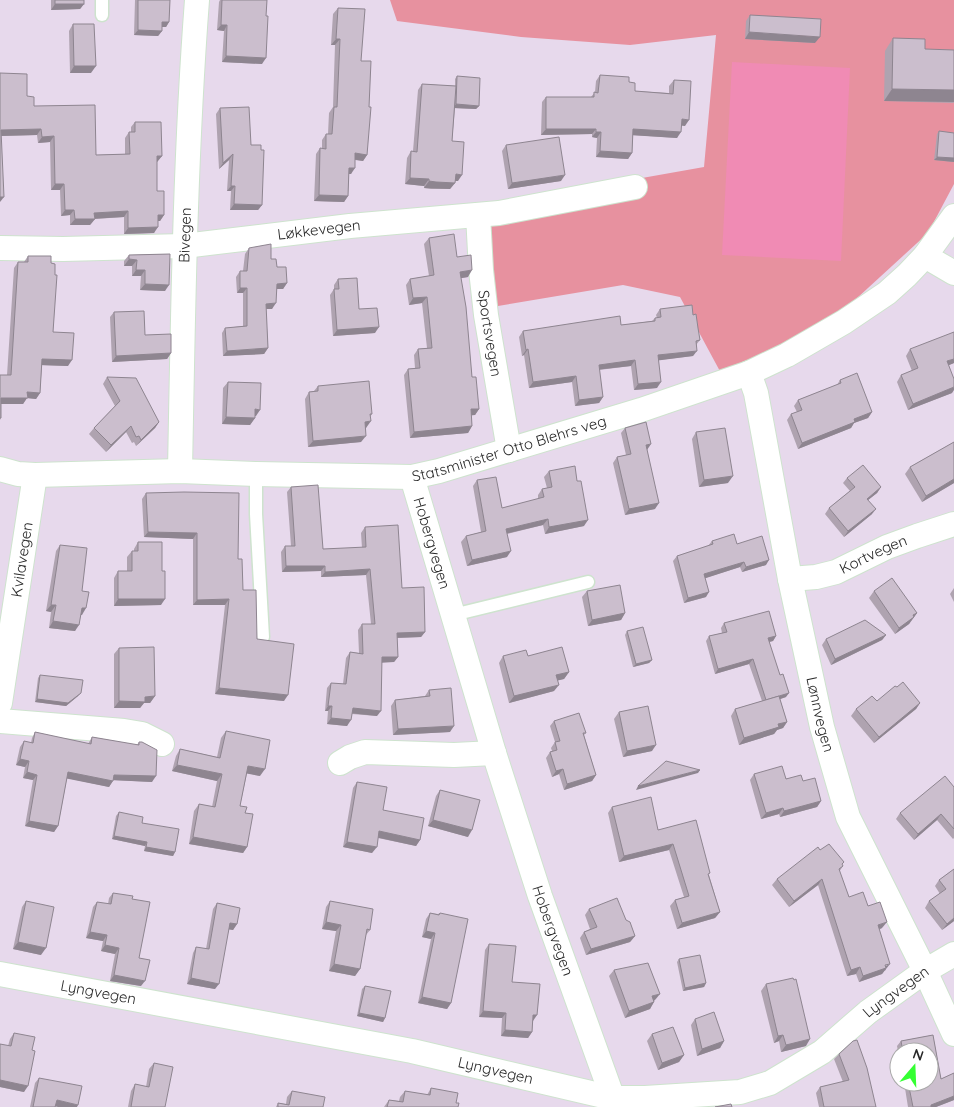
<svg xmlns="http://www.w3.org/2000/svg" width="954" height="1107" font-family="Quicksand,sans-serif">
  <style>
    .green { fill: #e7919f }
    .pitch { fill: #f08bb4 }
    .lines { fill: none; stroke-linecap: round; stroke-linejoin: round }
    .lane-casing { stroke: #cee3ce; stroke-width: 15 }
    .street-casing { stroke: #cee3ce; stroke-width: 26 }
    .lane { stroke: #fff; stroke-width: 12 }
    .street { stroke: #fff; stroke-width: 24 }
    .wall { fill: #afa3b0 }
    .shaded-wall { fill: #8e8590 }
    .building { fill: #cbbecd; stroke: #8e8590 }
    .labels { text-anchor: middle; stroke-width: 4; stroke-linejoin: round; paint-order: stroke }
    .street-label { font-size: 15px; fill: #282828; stroke: #fff }
  </style>
  <rect width="100%" height="100%" fill="#e7d9ec"/>
  <polygon class="green" points="390,0 954,0 954,184 928,233 832,321 722,375 680,297 623,285 498,306 471,224 642,178 704,167 716,35 630,45 521,37 397,21"/>
  <polygon class="pitch" points="732,62 850,68 841,261 722,255"/>
  <g class="lines">
    <defs>
      <g id="lane">
        <polyline points="102,15 102,0"/>
        <polyline points="256,474 256,514 263,637"/>
        <polyline points="453,615 588,582"/>
      </g>
      <g id="street">
        <path id="s1" d="M478,215L481,270L486,315L509,450"/>
        <path id="s2" d="M0,248L63,249L184,246L350,226L499,213L635,187"/>
        <polyline points="925,256 954,273"/>
        <path id="s3" d="M749,373L756,393L790,579L822,727L848,817L925,971L954,1034"/>
        <path id="s4" d="M0,469L18,474L35,475L180,471L256,474L412,477L439,471L641,410L749,373L787,355L844,322L887,293L907,275L925,256L954,216"/>
        <path id="s5" d="M180,471C183,313 185,157 197,0"/>
        <path id="s6" d="M412,477L494,753L540,896L616,1107"/>
        <path id="s7" d="M790,579L816,577L836,572L887,547L917,536L954,524"/>
        <path id="s8" d="M0,703L35,475"/>
        <polyline points="0,721 124,731 142,734 162,744"/>
        <polyline points="340,763 350,757 365,752 454,755 494,753"/>
        <path id="s9" d="M0,974L412,1051L612,1098H645L740,1092L770,1083L822,1052L868,1012L925,971L954,954"/>
      </g>
    </defs>
    <use href="#lane" class="lane-casing"/>
    <use href="#street" class="street-casing"/>
    <use href="#lane" class="lane"/>
    <use href="#street" class="street"/>
  </g>
  <g class="wall">
    <polygon points="51,0 84,0 84,4 80,9 51,10"/>
    <polygon points="135,0 170,0 169,22 166,27 162,27 162,31 158,36 134,35"/>
    <polygon points="220,0 267,0 262,64 222,62 224,31 217,30 219,2"/>
    <polygon points="338,8 361,61 367,155 363,161 355,160 351,174 349,174 348,196 344,202 314,201 316,154 320,148 322,149 322,140 326,134 328,134 329,113 333,107 335,45 331,45 333,14"/>
    <polygon points="750,15 815,43 745,39 746,21"/>
    <polygon points="73,24 91,73 70,73 69,31"/>
    <polygon points="893,38 925,49 954,103 884,101 885,51"/>
    <polygon points="0,73 27,96 34,106 96,155 125,154 125,138 129,132 131,132 131,127 135,122 162,156 157,162 157,191 164,215 160,221 158,221 154,233 124,234 124,217 95,219 90,225 70,225 70,215 61,216 60,190 51,190 50,142 38,143 37,135 1,136"/>
    <polygon points="600,75 629,82 635,91 669,93 669,86 674,80 685,126 681,125 677,138 633,135 632,153 628,159 596,157 597,138 592,137 592,134 541,135 542,102 546,97 591,97 595,92 596,81"/>
    <polygon points="457,76 479,106 476,109 455,108 452,141 458,181 455,181 455,183 450,189 431,189 424,188 424,186 405,184 407,158 411,151 413,151 418,90 422,84 455,86 455,79"/>
    <polygon points="220,108 251,145 262,205 258,210 230,210 231,191 227,191 229,160 219,169 216,114"/>
    <polygon points="939,131 954,133 954,162 934,160 937,134"/>
    <polygon points="506,145 561,181 508,189 502,151"/>
    <polygon points="429,238 457,257 468,277 461,278 472,377 479,409 475,415 471,415 472,426 468,433 410,438 404,375 408,369 415,368 414,355 418,349 427,348 422,303 409,305 406,285 410,279 429,276 424,244"/>
    <polygon points="249,248 271,259 287,283 283,289 277,289 272,309 266,309 268,348 264,354 223,356 222,333 225,328 243,326 243,293 237,293 236,277 240,271 243,271 245,254"/>
    <polygon points="170,254 165,291 140,290 141,276 132,276 132,266 124,266 124,261 129,255"/>
    <polygon points="28,256 51,263 55,275 53,332 68,366 42,365 40,393 36,399 27,398 23,404 1,404 1,418 0,420 0,375 7,375 14,268 18,262 24,262"/>
    <polygon points="338,279 359,309 375,333 333,336 330,295 334,289 334,285"/>
    <polygon points="660,309 693,315 700,340 696,345 693,356 659,360 657,388 634,390 631,366 599,370 603,397 599,403 575,406 572,382 529,388 524,355 522,356 519,337 523,331 621,325 652,321 655,318 657,318 656,315"/>
    <polygon points="114,312 145,335 171,353 167,359 112,362 110,317"/>
    <polygon points="910,349 954,363 949,365 952,393 908,410 897,382 901,375 912,371 906,356"/>
    <polygon points="107,377 159,422 155,428 136,446 134,442 132,443 126,432 106,452 89,434 94,428 115,406 103,384"/>
    <polygon points="840,380 872,412 868,418 854,423 851,428 798,449 787,420 791,414 797,412 794,406 798,400 837,385"/>
    <polygon points="228,382 256,416 255,416 255,418 250,425 222,424 223,388"/>
    <polygon points="318,386 372,414 370,417 366,428 365,428 361,442 308,447 305,399 309,392 314,391"/>
    <polygon points="625,428 647,450 655,509 625,515 613,463 617,457 626,455 621,433"/>
    <polygon points="696,432 728,483 699,487 692,439"/>
    <polygon points="954,442 954,483 922,502 905,474 910,467"/>
    <polygon points="549,471 584,526 545,534 543,525 507,534 507,557 467,566 461,542 466,536 481,532 473,486 477,480 502,508 538,499 538,495 542,489 547,488 544,477"/>
    <polygon points="847,478 881,487 877,493 868,500 872,514 844,537 825,514 829,508 850,491 843,483"/>
    <polygon points="291,487 323,549 362,548 361,533 365,527 402,588 425,632 421,637 397,638 398,657 394,662 381,662 377,716 352,714 347,726 327,724 328,711 325,711 327,688 331,683 343,684 346,658 350,652 359,653 358,630 362,624 371,624 366,575 321,577 321,571 282,572 281,552 285,546 291,546 287,492"/>
    <polygon points="146,493 238,559 243,590 257,639 284,701 215,694 225,605 193,605 193,539 144,537 142,499"/>
    <polygon points="712,541 766,565 742,572 740,567 705,578 706,597 684,603 673,561 677,556 708,546"/>
    <polygon points="138,542 161,605 114,606 114,578 118,571 127,571 127,557 132,551 134,551 134,549"/>
    <polygon points="60,545 82,591 82,615 81,615 75,631 49,628 51,612 46,611 56,551"/>
    <polygon points="954,588 954,602 950,594"/>
    <polygon points="587,591 625,613 621,620 588,626 582,597"/>
    <polygon points="874,591 917,613 909,624 895,634 869,598"/>
    <polygon points="724,623 776,636 773,641 769,642 786,697 780,699 787,722 783,728 777,730 774,734 739,745 731,716 735,709 762,701 749,664 715,674 706,641 709,636 722,633 721,628"/>
    <polygon points="627,631 652,660 649,663 633,667 625,635"/>
    <polygon points="886,635 882,640 831,665 822,645 826,639"/>
    <polygon points="119,648 155,696 150,703 144,703 140,708 114,708 114,654"/>
    <polygon points="503,656 569,672 564,679 557,680 554,691 509,703 499,663"/>
    <polygon points="40,675 78,696 66,706 35,702 38,678"/>
    <polygon points="429,690 450,732 393,735 391,706 395,700 425,696"/>
    <polygon points="877,701 920,703 916,709 874,743 851,716 856,709"/>
    <polygon points="619,712 652,751 623,757 614,719"/>
    <polygon points="554,721 586,733 584,735 596,775 592,781 564,790 559,774 552,777 546,758 550,752 552,751 551,748 555,742 550,726"/>
    <polygon points="226,731 260,776 247,773 240,806 245,813 247,847 243,853 189,844 194,811 199,804 212,807 217,781 172,771 176,756 180,749 217,757 221,738"/>
    <polygon points="35,732 88,744 92,737 137,745 139,742 152,782 113,780 109,787 67,778 58,826 54,832 25,826 33,780 23,778 25,767 16,765 20,747 24,741 31,743 32,738"/>
    <polygon points="754,774 803,781 821,801 817,807 780,817 779,814 761,819 750,780"/>
    <polygon points="357,782 383,810 420,840 416,846 378,838 372,853 343,847 353,788"/>
    <polygon points="954,787 954,838 953,839 937,820 914,840 896,819 900,813"/>
    <polygon points="440,790 468,837 428,826 436,796"/>
    <polygon points="612,807 658,830 709,875 720,912 715,918 677,929 670,906 675,900 684,897 669,850 619,862 608,813"/>
    <polygon points="119,812 142,823 175,852 173,856 144,851 145,846 112,839 116,816"/>
    <polygon points="820,850 842,865 843,866 839,872 849,897 868,906 882,928 879,930 886,970 884,971 882,974 859,982 856,974 847,976 818,885 789,907 772,885 777,879"/>
    <polygon points="954,869 954,921 942,930 925,908 929,901 940,894 935,886 939,880"/>
    <polygon points="113,893 132,899 139,958 141,986 110,981 115,954 101,951 103,941 86,938 93,907 97,902 108,904 109,898"/>
    <polygon points="26,901 41,955 13,949 22,907"/>
    <polygon points="330,901 370,930 366,935 360,969 355,976 329,971 336,931 322,929 326,907"/>
    <polygon points="217,903 237,924 233,930 229,929 215,989 187,984 193,953 196,947 206,949 213,909"/>
    <polygon points="589,909 626,920 635,936 630,942 586,955 580,938 584,932 590,929 585,915"/>
    <polygon points="430,913 438,914 440,913 451,1003 447,1009 418,1003 431,939 422,937 426,919"/>
    <polygon points="489,944 512,982 533,1021 532,1032 528,1038 501,1036 502,1018 479,1017 485,950"/>
    <polygon points="679,959 706,983 704,987 683,991 677,962"/>
    <polygon points="614,970 655,1000 654,1001 650,1009 625,1018 609,976"/>
    <polygon points="766,984 806,1046 781,1052 779,1041 774,1043 761,991"/>
    <polygon points="365,986 385,1018 383,1022 357,1016 362,989"/>
    <polygon points="695,1019 724,1041 720,1048 697,1056 691,1025"/>
    <polygon points="14,1033 32,1050 24,1092 0,1087 0,1044 8,1046 10,1039"/>
    <polygon points="652,1034 684,1055 679,1062 658,1070 647,1041"/>
    <polygon points="933,1035 941,1079 954,1073 954,1100 936,1107 908,1107 904,1082 929,1082 929,1052 899,1052 899,1056 897,1046 901,1041"/>
    <polygon points="839,1054 876,1107 819,1107 816,1093 820,1087 843,1082 834,1059"/>
    <polygon points="154,1063 165,1107 128,1107 131,1091 135,1084 146,1087 149,1069"/>
    <polygon points="39,1078 56,1106 55,1107 30,1107 35,1083"/>
    <polygon points="431,1088 456,1103 458,1107 384,1107 389,1100 399,1101 400,1097 405,1091 427,1095"/>
    <polygon points="292,1091 323,1107 276,1107 278,1103 286,1104 287,1097"/>
  </g>
  <g class="shaded-wall">
    <polygon points="55,4 84,4 80,9 51,10"/>
    <polygon points="162,22 169,22 166,27 158,27"/>
    <polygon points="221,25 227,25 224,31 217,30"/>
    <polygon points="138,30 162,31 158,36 134,35"/>
    <polygon points="749,32 820,37 815,43 745,39"/>
    <polygon points="336,39 340,39 335,45 331,45"/>
    <polygon points="226,56 266,58 262,64 222,62"/>
    <polygon points="74,66 96,66 91,73 70,73"/>
    <polygon points="892,89 954,90 954,102 884,101"/>
    <polygon points="456,104 479,106 476,109 453,108"/>
    <polygon points="682,119 689,120 685,126 677,125"/>
    <polygon points="41,129 37,135 0,136 1,130"/>
    <polygon points="546,129 596,129 592,134 541,135"/>
    <polygon points="633,129 681,132 677,138 629,135"/>
    <polygon points="596,132 601,132 597,138 592,137"/>
    <polygon points="54,136 50,142 38,143 42,137"/>
    <polygon points="600,151 632,153 628,159 596,157"/>
    <polygon points="355,153 367,155 363,161 351,159"/>
    <polygon points="233,154 229,160 219,169 223,163"/>
    <polygon points="157,156 162,156 157,162 153,162"/>
    <polygon points="937,157 954,158 954,162 934,160"/>
    <polygon points="349,168 355,168 351,174 345,174"/>
    <polygon points="456,174 462,175 458,181 451,181"/>
    <polygon points="565,175 561,181 508,189 512,183"/>
    <polygon points="410,178 429,179 424,186 405,184"/>
    <polygon points="429,181 455,183 450,189 424,188"/>
    <polygon points="55,184 64,184 60,190 51,190"/>
    <polygon points="231,186 235,186 231,191 227,191"/>
    <polygon points="319,195 348,196 344,202 314,201"/>
    <polygon points="0,197 4,197 0,202"/>
    <polygon points="234,204 262,205 258,210 230,210"/>
    <polygon points="65,210 74,210 70,215 61,216"/>
    <polygon points="128,211 124,217 90,219 94,213"/>
    <polygon points="158,215 164,215 160,221 153,221"/>
    <polygon points="75,219 95,219 90,225 70,225"/>
    <polygon points="158,227 154,233 124,234 128,228"/>
    <polygon points="129,259 137,260 132,266 124,266"/>
    <polygon points="136,270 145,270 141,276 132,276"/>
    <polygon points="472,270 468,277 456,279 460,272"/>
    <polygon points="287,283 283,289 273,289 277,284"/>
    <polygon points="145,284 169,285 165,291 140,290"/>
    <polygon points="240,288 247,288 243,293 237,293"/>
    <polygon points="427,297 422,303 409,305 413,298"/>
    <polygon points="276,303 272,309 262,309 266,304"/>
    <polygon points="379,327 375,333 333,336 337,330"/>
    <polygon points="268,348 264,354 223,356 227,351"/>
    <polygon points="528,349 524,355 522,356 526,350"/>
    <polygon points="697,351 693,356 654,361 658,355"/>
    <polygon points="171,353 167,359 112,362 116,356"/>
    <polygon points="42,359 72,360 68,366 38,365"/>
    <polygon points="954,359 954,363 942,368 947,361"/>
    <polygon points="635,360 631,366 595,370 599,365"/>
    <polygon points="576,376 572,382 529,388 533,382"/>
    <polygon points="661,382 657,388 634,390 638,384"/>
    <polygon points="954,387 954,390 952,393 908,410 913,404"/>
    <polygon points="27,392 40,393 36,399 27,398 23,404 0,404 1,398"/>
    <polygon points="603,397 599,403 575,406 579,400"/>
    <polygon points="255,409 260,410 256,416 251,416"/>
    <polygon points="471,409 479,409 475,415 466,416"/>
    <polygon points="872,412 868,418 854,423 851,428 798,449 802,443 854,419"/>
    <polygon points="226,417 255,418 250,425 222,424"/>
    <polygon points="371,421 366,428 360,428 365,422"/>
    <polygon points="159,422 155,428 136,446 141,440"/>
    <polygon points="131,426 126,432 106,452 111,445"/>
    <polygon points="472,426 468,433 410,438 414,432"/>
    <polygon points="366,436 361,442 308,447 313,441"/>
    <polygon points="651,444 647,450 642,451 646,445"/>
    <polygon points="733,476 728,483 699,487 704,480"/>
    <polygon points="954,479 954,483 922,502 926,496"/>
    <polygon points="881,487 877,493 863,504 867,499"/>
    <polygon points="659,503 655,509 625,515 629,509"/>
    <polygon points="876,509 872,514 844,537 848,531"/>
    <polygon points="548,519 543,525 501,535 506,529"/>
    <polygon points="588,520 584,526 545,534 549,527"/>
    <polygon points="148,532 197,533 193,539 144,537"/>
    <polygon points="511,551 507,557 467,566 472,560"/>
    <polygon points="769,560 766,565 742,572 746,567"/>
    <polygon points="744,562 740,567 700,580 704,574"/>
    <polygon points="286,566 325,566 321,571 282,572"/>
    <polygon points="370,569 366,575 321,577 325,572"/>
    <polygon points="709,592 706,597 684,603 688,598"/>
    <polygon points="118,599 165,599 161,605 114,606"/>
    <polygon points="229,599 225,605 193,605 197,600"/>
    <polygon points="51,605 56,605 51,612 46,611"/>
    <polygon points="82,608 86,608 82,615 77,614"/>
    <polygon points="625,613 621,620 588,626 592,620"/>
    <polygon points="917,613 909,624 895,634 899,628 913,615"/>
    <polygon points="53,621 79,625 75,631 49,628"/>
    <polygon points="425,632 421,637 393,638 397,633"/>
    <polygon points="886,635 882,640 831,665 835,659"/>
    <polygon points="776,636 773,641 765,643 768,638"/>
    <polygon points="382,657 398,657 394,662 378,663"/>
    <polygon points="753,659 749,664 715,674 718,669"/>
    <polygon points="652,660 649,663 633,667 636,664"/>
    <polygon points="569,672 564,679 552,682 556,675"/>
    <polygon points="559,685 554,691 509,703 514,696"/>
    <polygon points="219,688 288,695 284,701 215,694"/>
    <polygon points="81,693 78,696 66,706 35,702 37,699"/>
    <polygon points="789,693 786,697 763,705 766,700"/>
    <polygon points="155,696 150,703 144,703 140,708 114,708 119,701 145,697"/>
    <polygon points="920,703 916,709 874,743 879,737"/>
    <polygon points="328,706 332,706 328,711 325,711"/>
    <polygon points="353,708 381,711 377,716 349,713"/>
    <polygon points="331,718 351,720 347,726 327,724"/>
    <polygon points="787,722 783,728 777,730 774,734 739,745 744,738 778,724"/>
    <polygon points="454,726 450,732 393,735 398,729"/>
    <polygon points="656,745 652,751 623,757 627,751"/>
    <polygon points="20,759 29,761 25,767 16,765"/>
    <polygon points="177,765 222,774 217,781 172,771"/>
    <polygon points="248,766 265,769 260,776 244,773"/>
    <polygon points="563,769 559,774 552,777 556,771"/>
    <polygon points="700,770 698,773 636,790 638,786"/>
    <polygon points="27,772 37,775 33,780 23,778"/>
    <polygon points="68,772 113,781 109,787 64,778"/>
    <polygon points="114,775 156,776 152,782 110,780"/>
    <polygon points="596,775 592,781 564,790 567,784"/>
    <polygon points="821,801 817,807 780,817 784,811"/>
    <polygon points="783,808 779,814 761,819 766,813"/>
    <polygon points="941,814 937,820 914,840 918,834"/>
    <polygon points="433,820 472,830 468,837 428,826"/>
    <polygon points="29,821 58,826 54,832 25,826"/>
    <polygon points="379,831 420,840 416,846 375,837"/>
    <polygon points="114,836 147,842 145,846 112,839"/>
    <polygon points="193,837 247,847 243,853 189,844"/>
    <polygon points="347,842 377,847 372,853 343,847"/>
    <polygon points="673,844 669,850 619,862 624,856"/>
    <polygon points="146,847 175,852 173,856 144,851"/>
    <polygon points="822,879 818,885 789,907 794,901"/>
    <polygon points="720,912 715,918 677,929 682,923"/>
    <polygon points="954,918 954,921 942,930 947,924"/>
    <polygon points="326,922 341,925 336,931 322,929"/>
    <polygon points="887,922 882,928 873,931 878,925"/>
    <polygon points="230,923 237,924 233,930 226,929"/>
    <polygon points="426,931 435,933 431,939 422,937"/>
    <polygon points="90,932 107,935 103,941 86,938"/>
    <polygon points="635,936 630,942 586,955 591,949"/>
    <polygon points="18,942 46,948 41,955 13,949"/>
    <polygon points="105,945 119,948 115,954 101,951"/>
    <polygon points="334,964 360,969 355,976 329,971"/>
    <polygon points="890,964 882,974 859,982 863,976"/>
    <polygon points="860,967 856,974 847,976 851,970"/>
    <polygon points="114,975 145,981 141,986 110,981"/>
    <polygon points="191,978 219,984 215,989 187,984"/>
    <polygon points="706,983 704,987 683,991 685,988"/>
    <polygon points="660,994 655,1000 647,1003 652,996"/>
    <polygon points="422,997 451,1003 447,1009 418,1003"/>
    <polygon points="654,1002 650,1009 625,1018 629,1011"/>
    <polygon points="483,1011 506,1013 502,1018 479,1017"/>
    <polygon points="359,1013 385,1018 383,1022 357,1016"/>
    <polygon points="533,1015 537,1015 533,1021"/>
    <polygon points="505,1030 532,1032 528,1038 501,1036"/>
    <polygon points="783,1035 779,1041 774,1043 778,1036"/>
    <polygon points="810,1039 806,1046 781,1052 786,1045"/>
    <polygon points="724,1041 720,1048 697,1056 702,1049"/>
    <polygon points="684,1055 679,1062 658,1070 662,1063"/>
    <polygon points="0,1080 28,1086 24,1092 0,1087"/>
    <polygon points="954,1096 954,1100 936,1107 929,1107 931,1105"/>
    <polygon points="57,1100 78,1105 77,1107 58,1107 53,1106"/>
  </g>
  <g class="building">
    <rect x="55" y="0" width="29" height="4"/>
    <polygon points="138,0 170,0 169,22 162,22 162,31 138,30"/>
    <polygon points="222,0 267,0 266,16 268,16 266,58 226,56 227,25 221,25"/>
    <polygon points="338,8 365,9 361,61 371,61 369,107 371,107 367,155 355,153 355,168 349,168 348,196 319,195 320,148 326,149 326,134 332,134 334,107 337,107 340,39 336,39"/>
    <polygon points="750,15 821,19 820,37 749,32"/>
    <polygon points="73,24 94,24 96,66 74,66"/>
    <polygon points="893,38 925,39 925,49 954,50 954,90 892,89"/>
    <polygon points="0,73 27,74 27,96 34,97 34,106 95,105 96,155 130,154 129,132 135,132 135,122 161,122 162,156 157,156 157,191 164,191 164,215 158,215 158,227 128,228 128,211 94,213 95,219 75,219 74,210 65,210 64,184 55,184 54,136 42,137 41,129 1,130 4,197 0,197"/>
    <polygon points="600,75 629,77 629,82 635,83 635,91 673,94 674,80 691,81 689,120 682,119 681,132 633,129 632,153 600,151 601,132 596,132 596,129 546,129 546,97 594,97 594,92 598,93"/>
    <polygon points="457,76 480,78 479,106 456,104"/>
    <polygon points="422,84 456,86 452,141 464,142 462,175 456,174 455,183 436,182 429,181 429,179 410,178 411,151 417,152"/>
    <polygon points="249,107 251,145 261,145 261,150 264,150 262,205 234,204 235,186 231,186 233,154 223,163 220,108"/>
    <polygon points="939,131 954,133 954,158 937,157"/>
    <polygon points="559,137 565,175 512,183 506,145"/>
    <polygon points="454,234 457,257 471,255 472,270 460,272 466,307 472,377 476,377 479,409 471,409 472,426 414,432 408,369 420,368 418,349 432,348 427,297 413,298 410,279 434,275 429,238"/>
    <polygon points="271,244 271,259 276,259 277,267 286,267 287,283 277,284 276,303 266,304 268,348 227,351 225,328 247,326 247,288 240,288 240,271 247,271 249,248"/>
    <polygon points="170,254 169,285 145,284 145,270 136,270 137,260 129,259 129,255"/>
    <polygon points="28,256 51,256 51,263 55,264 55,275 57,275 53,332 74,333 72,360 42,359 40,393 27,392 28,398 1,398 1,418 0,418 0,375 11,375 18,262 28,262"/>
    <polygon points="357,278 359,309 377,308 379,327 337,330 334,289 339,289 338,279"/>
    <polygon points="692,305 693,315 696,314 698,328 700,340 696,341 697,351 658,355 661,382 638,384 635,360 599,365 603,397 579,400 576,376 533,382 528,349 526,350 523,331 620,316 621,325 655,321 655,318 661,317 660,309"/>
    <polygon points="144,311 145,335 171,334 171,353 116,356 114,312"/>
    <polygon points="954,332 954,359 947,361 954,379 954,387 913,404 901,375 918,368 910,349"/>
    <polygon points="857,373 872,412 854,419 855,422 802,443 791,414 802,410 798,400 841,383 840,380"/>
    <polygon points="107,377 136,378 159,422 141,440 139,436 136,437 131,426 111,445 94,428 120,401"/>
    <polygon points="369,381 372,414 370,414 371,421 365,422 366,436 313,441 309,392 318,391 318,386"/>
    <polygon points="228,382 261,383 260,410 255,409 255,418 226,417"/>
    <polygon points="646,422 651,444 646,445 659,503 629,509 617,457 631,454 625,428"/>
    <polygon points="725,428 733,476 704,480 696,432"/>
    <polygon points="954,442 954,479 926,496 910,467"/>
    <polygon points="863,465 881,487 867,499 876,509 848,531 829,508 855,487 847,478"/>
    <polygon points="575,466 577,481 581,481 588,520 549,527 548,519 506,529 511,551 472,560 466,536 486,531 477,480 496,477 502,508 544,497 542,489 552,487 549,471"/>
    <polygon points="318,485 323,549 366,547 365,527 398,525 402,588 424,587 425,632 397,633 398,657 382,657 381,711 353,708 351,720 331,718 332,706 328,706 331,683 346,684 350,652 363,654 362,624 375,624 370,569 325,572 325,566 286,566 285,546 295,546 291,487"/>
    <polygon points="184,492 239,493 238,559 242,559 243,590 256,590 257,639 294,644 288,695 219,688 229,599 197,600 197,533 148,532 146,493"/>
    <polygon points="734,534 737,544 762,536 769,560 746,567 744,562 704,574 709,592 688,598 677,556 713,544 712,541"/>
    <polygon points="138,542 162,542 162,571 165,571 165,599 118,599 118,571 132,571 132,551 138,551"/>
    <polygon points="60,545 87,548 82,591 89,592 86,608 82,608 79,625 53,621 56,605 51,605"/>
    <polygon points="892,578 917,613 913,615 914,617 899,628 874,591"/>
    <polygon points="620,585 625,613 592,620 587,591"/>
    <polygon points="769,611 776,636 768,638 780,675 783,674 789,693 766,700 753,659 718,669 709,636 727,632 724,623"/>
    <polygon points="865,620 886,635 835,659 826,639"/>
    <polygon points="643,627 652,660 636,664 627,631"/>
    <polygon points="154,647 155,696 145,697 145,702 119,701 119,648"/>
    <polygon points="562,647 569,672 556,675 559,685 514,696 503,656 526,650 528,656"/>
    <polygon points="40,675 83,680 81,693 68,703 37,699"/>
    <polygon points="903,682 920,703 879,737 856,709 872,696 877,701 895,686 897,687"/>
    <polygon points="451,688 454,726 398,729 395,700 430,696 429,690"/>
    <polygon points="779,696 787,722 778,724 779,727 744,738 735,709"/>
    <polygon points="648,706 656,745 627,751 619,712"/>
    <polygon points="579,713 586,733 583,733 596,775 567,784 563,769 556,771 550,752 557,750 555,742 560,741 554,721"/>
    <polygon points="226,731 270,740 265,769 248,766 240,806 247,807 245,813 253,814 247,847 193,837 199,804 215,807 222,774 177,765 180,749 220,758"/>
    <polygon points="35,732 91,744 92,737 139,745 139,742 142,742 157,750 156,776 114,775 113,781 68,772 58,826 29,821 37,775 27,772 29,761 20,759 24,741 33,743"/>
    <polygon points="666,761 700,770 638,786"/>
    <polygon points="782,766 786,779 801,775 803,781 815,778 821,801 784,811 783,808 766,813 754,774"/>
    <polygon points="945,776 954,787 954,829 941,814 918,834 900,813"/>
    <polygon points="357,782 387,787 383,810 424,818 420,840 379,831 377,847 347,842"/>
    <polygon points="440,790 480,800 472,830 433,820"/>
    <polygon points="651,797 658,830 696,820 710,873 708,874 720,912 682,923 675,900 689,896 673,844 624,856 612,807"/>
    <polygon points="119,812 143,817 142,823 179,829 175,852 146,847 147,842 114,836"/>
    <polygon points="829,844 844,862 842,864 843,866 839,869 849,897 863,892 868,906 880,902 887,922 878,925 890,964 885,965 886,968 863,976 860,967 851,970 822,879 794,901 777,879 818,847 820,850"/>
    <polygon points="954,869 954,918 947,924 929,901 946,889 939,880"/>
    <polygon points="113,893 133,896 132,899 150,902 139,958 150,960 145,981 114,975 119,948 105,945 107,935 90,932 97,902 111,904"/>
    <polygon points="617,898 626,920 630,922 635,936 591,949 584,932 597,927 589,909"/>
    <polygon points="26,901 54,907 46,948 18,942"/>
    <polygon points="330,901 373,909 370,930 367,929 360,969 334,964 341,925 326,922"/>
    <polygon points="217,903 240,908 237,924 230,923 219,984 191,978 196,947 209,949"/>
    <polygon points="430,913 439,915 440,913 468,919 451,1003 422,997 435,933 426,931"/>
    <polygon points="489,944 516,946 512,982 540,984 537,1015 533,1015 532,1032 505,1030 506,1013 483,1011"/>
    <polygon points="700,955 706,983 685,988 679,959"/>
    <polygon points="648,963 660,994 652,996 654,1002 629,1011 614,970"/>
    <polygon points="793,978 794,980 796,979 810,1039 786,1045 783,1035 778,1036 766,984"/>
    <polygon points="365,986 391,991 385,1018 359,1013"/>
    <polygon points="714,1012 724,1041 702,1049 695,1019"/>
    <polygon points="673,1027 684,1055 662,1063 652,1034"/>
    <polygon points="14,1033 35,1037 32,1050 35,1051 28,1086 0,1080 0,1044 11,1046"/>
    <polygon points="933,1035 941,1079 954,1073 954,1096 931,1105 931,1107 913,1107 908,1082 929,1082 929,1052 903,1052 901,1041"/>
    <polygon points="857,1040 867,1068 876,1107 824,1107 820,1087 849,1080 839,1054 853,1041"/>
    <polygon points="154,1063 173,1067 165,1107 131,1107 135,1084 149,1087"/>
    <polygon points="39,1078 82,1086 78,1105 57,1100 55,1107 33,1107"/>
    <polygon points="431,1088 458,1093 456,1103 459,1103 458,1107 387,1107 389,1100 403,1102 405,1091 430,1095"/>
    <polygon points="292,1091 325,1097 323,1107 278,1107 278,1103 289,1105"/>
    <polygon points="731,1104 732,1107 715,1107"/>
  </g>
  <g class="labels">
    <g class="street-label">
      <text dy="5" stroke="none"><textPath href="#s2" startOffset="320">Løkkevegen</textPath></text>
      <text dy="5" stroke="none"><textPath href="#s5" startOffset="236">Bivegen</textPath></text>
      <text dy="5" stroke="none"><textPath href="#s1" startOffset="119">Sportsvegen</textPath></text>
      <text dy="5" stroke="none"><textPath href="#s4" startOffset="514">Statsminister Otto Blehrs veg</textPath></text>
      <text dy="5" stroke="none"><textPath href="#s6" startOffset="69">Hobergvegen</textPath></text>
      <text dy="5" stroke="none"><textPath href="#s7" startOffset="88">Kortvegen</textPath></text>
      <text dy="5" stroke="none"><textPath href="#s8" startOffset="145">Kvilavegen</textPath></text>
      <text dy="5" stroke="none"><textPath href="#s3" startOffset="349">Lønnvegen</textPath></text>
      <text dy="5" stroke="none"><textPath href="#s6" startOffset="475">Hobergvegen</textPath></text>
      <text dy="5" stroke="none"><textPath href="#s9" startOffset="100">Lyngvegen</textPath></text>
      <text dy="5" stroke="none"><textPath href="#s9" startOffset="940">Lyngvegen</textPath></text>
      <text dy="5" stroke="none"><textPath href="#s9" startOffset="505">Lyngvegen</textPath></text>
    </g>
  </g>
  <g transform="translate(914 1067) rotate(19)"><circle r="24" fill="#ffffff" stroke="#a9a9a9"/>
  <path d="M0-4L9 19L0 12L-9 19Z" fill="#35ff33"/>
  <text y="-8" font-size="14" font-weight="bold" text-anchor="middle" fill="#282828">N</text>
  </g>
</svg>
